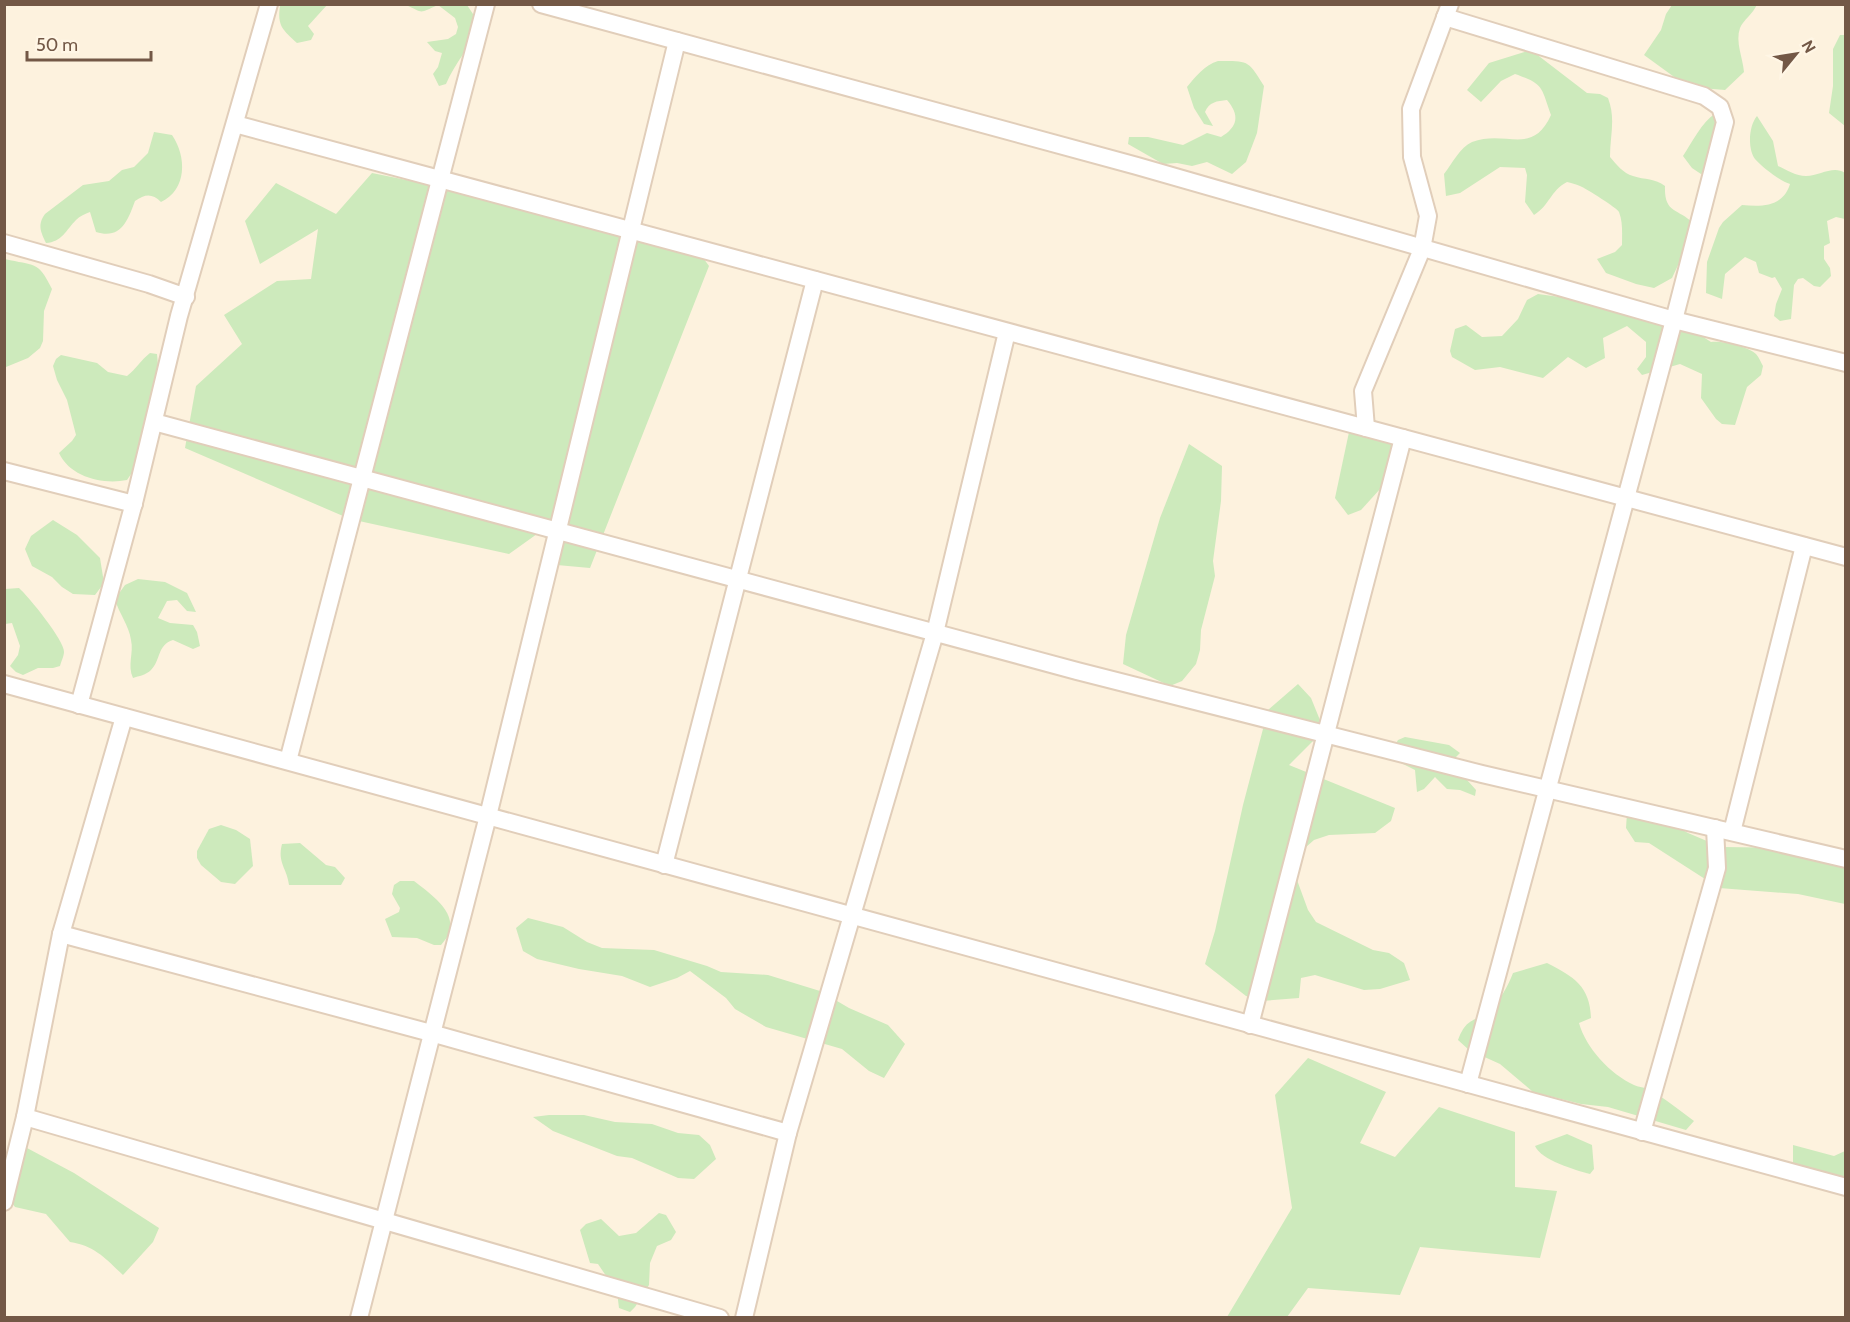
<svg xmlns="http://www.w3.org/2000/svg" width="1850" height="1322" font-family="Cabin,sans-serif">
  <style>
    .green { fill: #cdeabc }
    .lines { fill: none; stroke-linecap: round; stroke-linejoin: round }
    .minor-casing { stroke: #e1ceba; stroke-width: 20 }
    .minor { stroke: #fff; stroke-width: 16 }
  </style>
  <rect width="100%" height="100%" fill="#fdf2de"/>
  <g class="green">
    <path d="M284,4L327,5L308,26L314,34L311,40L297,43C283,30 277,26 280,6Z"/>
    <path d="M1757,4C1754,13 1743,20 1740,28C1735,42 1743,58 1744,72L1725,90L1688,87L1644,55L1661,30L1666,14L1672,5Z"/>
    <path d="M406,5H467L481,26C470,46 455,63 446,84L439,86L433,74L438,67L442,53L435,51L427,42L448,39L456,34L458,27L455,18L438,5C418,14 424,13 406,5Z"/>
    <polygon points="1840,35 1845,35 1845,126 1829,113 1833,86 1833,49"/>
    <path d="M1531,50L1587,93L1600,94L1608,98C1616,119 1610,135 1610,157C1617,165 1623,173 1633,176C1645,180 1655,178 1665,186C1664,214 1678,208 1693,223L1687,246L1672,278L1654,288L1636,284L1606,273L1597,259L1615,252L1622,245C1622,234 1623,222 1619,212C1617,208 1587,189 1580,186C1576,184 1571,183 1567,182C1550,191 1550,205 1534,215L1525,202L1527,175L1525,168L1500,167L1460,193L1446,196L1444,174C1452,164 1460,147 1472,142C1506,129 1532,157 1551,115C1541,87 1544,84 1515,74L1501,81L1481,102L1467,90L1489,63Z"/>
    <path d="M1218,61C1249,61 1248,60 1264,86L1257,133L1246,162L1232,174L1207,162L1192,166L1177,163L1163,164L1128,144L1129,137H1148L1183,145L1207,133L1221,137C1238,127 1240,115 1227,100C1217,101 1209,102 1205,112L1213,126L1204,124L1194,108L1187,87C1195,77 1205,65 1218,61Z"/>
    <path d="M1716,113L1727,120L1712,170L1701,174L1692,168L1683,156C1693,141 1701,123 1716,113Z"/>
    <path d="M1757,116L1773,141L1778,166C1787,170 1796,176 1806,176C1820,176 1833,165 1845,173V219L1836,217L1827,221L1830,243L1824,246V259L1830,268L1831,276L1820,287L1814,286L1803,278L1798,279L1794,285L1791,319L1780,321L1774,316L1776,304L1782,289L1775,277L1772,278L1759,273L1756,262L1745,257L1725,274L1722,299L1706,293L1707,262L1719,228L1723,222L1742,205C1762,207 1783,207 1790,184C1780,181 1762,167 1755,159C1748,150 1748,127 1757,116Z"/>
    <path d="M154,132L172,135C187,157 187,190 161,202C152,193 145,194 135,201C128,220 121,240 96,232L90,212C85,214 80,216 76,220C66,230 62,242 46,243C41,232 37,225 45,214L83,185L109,181L122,170L134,167L148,153Z"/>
    <polygon points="372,173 688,237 709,266 590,568 557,565 553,541 537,534 509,554 350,519 185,448 196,386 242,344 224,315 277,281 311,279 318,229 260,264 245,221 276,183 336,214"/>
    <path d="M5,259C34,266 38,260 52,289L44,311L43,341L40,348L28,358L6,367L4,366Z"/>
    <path d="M1538,294L1567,298L1691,329L1711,342C1720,340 1750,347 1756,354C1759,357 1761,363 1763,366L1761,375L1747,387L1735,425L1722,424L1716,419L1701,398L1702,374L1680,364L1642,375L1637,369L1646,357V342L1627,326L1603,338L1605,358L1586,368L1568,357L1543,378L1500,367L1475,370L1452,357L1450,351L1455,329L1466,325L1482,337L1502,336L1518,319L1527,300Z"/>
    <path d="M150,353L157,354L158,365L155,388L151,394L147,412V448L144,455L127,480C103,485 70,477 59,453L72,441L76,435L67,400L57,380L53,366L56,359L61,355L97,363L108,372L127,376C136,369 141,360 150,353Z"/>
    <polygon points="1352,418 1400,431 1390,478 1361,510 1348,515 1335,498"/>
    <polygon points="1189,444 1222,466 1221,501 1213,561 1215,576 1201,630 1200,650 1196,664 1182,681 1170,686 1123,664 1126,635 1160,518"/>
    <polygon points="53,520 77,535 100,558 104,583 95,595 73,594 62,587 52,577 32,566 25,549 31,536"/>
    <path d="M138,579L165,582L187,593L196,612L187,611L177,600L167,601L158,618L170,623L193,625L197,632L200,646L193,649L173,640C157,645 161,660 151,670C146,675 139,676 133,678C127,665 134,653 131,640C129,625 119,614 115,599L125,585Z"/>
    <path d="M19,588C28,596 65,641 64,652C64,656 61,662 60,666L53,668H38L23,675L16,672L10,666L18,655L20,646L12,623L5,624V589Z"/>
    <polygon points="1298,684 1311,698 1324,730 1289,765 1395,808 1391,821 1375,833 1329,835 1314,840 1290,861 1308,910 1316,922 1373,950 1389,953 1404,963 1410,980 1380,989 1364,990 1315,975 1301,978 1299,998 1261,1001 1246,996 1205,964 1215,931 1243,805 1268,710"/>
    <polygon points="1405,737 1449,745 1460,753 1456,757 1459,771 1476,790 1475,796 1460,790 1447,789 1435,777 1424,789 1417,792 1415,770 1395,760 1390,754 1398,740"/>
    <polygon points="1627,813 1664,820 1688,833 1721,847 1795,848 1845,858 1845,904 1798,894 1719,888 1649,843 1635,842 1626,828"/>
    <polygon points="221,825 236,830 250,839 253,866 235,884 221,882 201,865 197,858 197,851 209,829"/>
    <path d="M300,843L326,865L335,867L345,878L341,885H289C287,868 277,863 282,844Z"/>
    <path d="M400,881H414C429,893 457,911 449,933C448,937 444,941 441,945H434L417,938L392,937L385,919L399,912L400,908L392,894L394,885Z"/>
    <polygon points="528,918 563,927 587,942 602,948 654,950 707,966 721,972 768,975 820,991 849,1008 888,1025 905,1044 884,1078 869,1071 842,1049 766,1027 735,1009 726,998 690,971 677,978 650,987 622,976 579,969 537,959 523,951 516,928"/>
    <path d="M1547,963C1574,977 1590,986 1591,1018L1579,1023C1586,1048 1610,1074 1634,1085C1638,1087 1643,1087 1647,1089C1664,1097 1679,1110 1694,1121L1686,1130L1608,1107L1581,1104L1533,1092L1500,1064L1469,1050L1458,1040C1467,1017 1472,1024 1489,1010C1500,1001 1508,986 1513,973Z"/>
    <polygon points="1308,1058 1386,1092 1360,1143 1395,1157 1439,1107 1515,1132 1515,1187 1557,1191 1540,1258 1420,1247 1400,1295 1308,1288 1287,1317 1227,1317 1292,1208 1275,1095"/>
    <polygon points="549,1115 584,1115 615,1122 652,1124 678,1133 699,1135 710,1145 716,1159 694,1179 678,1178 632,1158 617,1156 553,1131 533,1117"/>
    <path d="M1567,1134L1592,1145L1594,1169L1590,1174C1575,1170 1541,1160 1535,1146Z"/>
    <polygon points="1793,1145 1834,1156 1845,1151 1845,1181 1793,1163"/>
    <path d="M27,1148L74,1173L159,1228L153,1242L123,1275C105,1258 95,1246 70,1242L46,1214L15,1207L5,1193L15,1156Z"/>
    <polygon points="659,1213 666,1215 676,1232 671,1240 657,1246 650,1263 649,1285 635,1307 630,1312 619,1308 617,1292 598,1264 590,1263 580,1230 586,1224 601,1219 619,1236 636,1233"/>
  </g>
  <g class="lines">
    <defs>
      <g id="minor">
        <polyline points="541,4 1137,166 1674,320 1846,363"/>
        <polyline points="1445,17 1704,96 1720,107 1725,122 1674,320 1468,1084"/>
        <polyline points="235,124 1846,557"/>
        <polyline points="4,243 149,284 186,297"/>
        <polyline points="154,422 1077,671 1482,774 1846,859"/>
        <polyline points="1366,428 1363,391 1422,249 1428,216 1412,157 1411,109 1450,4"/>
        <polyline points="4,471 134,504"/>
        <polyline points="4,684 1846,1187"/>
        <polyline points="79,705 135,499 179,316 269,4"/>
        <polyline points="288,761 486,4"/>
        <polyline points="1732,832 1804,546"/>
        <polyline points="664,865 815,280"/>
        <polyline points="61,934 431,1033 788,1133"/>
        <polyline points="1250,1025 1403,438"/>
        <polyline points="25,1117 720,1318"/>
        <polyline points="1642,1132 1717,868 1715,828"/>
        <polyline points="4,1202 25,1117 61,934 124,717"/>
        <polyline points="359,1318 488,816 677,41"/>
        <polyline points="744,1318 788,1133 935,633 1007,332"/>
      </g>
    </defs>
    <use href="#minor" class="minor-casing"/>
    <use href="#minor" class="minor"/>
  </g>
  <rect width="1850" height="1322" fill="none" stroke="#735846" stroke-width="12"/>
  <g transform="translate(1796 54) rotate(60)" stroke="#fff6e5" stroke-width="4.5" paint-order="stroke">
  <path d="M0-4.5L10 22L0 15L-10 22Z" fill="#735846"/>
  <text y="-9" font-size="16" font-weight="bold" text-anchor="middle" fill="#735846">N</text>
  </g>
  <path d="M27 51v9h124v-9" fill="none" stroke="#735846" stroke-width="3"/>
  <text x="36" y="51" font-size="18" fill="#735846" stroke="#fff6e5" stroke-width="4.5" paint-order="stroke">50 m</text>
</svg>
